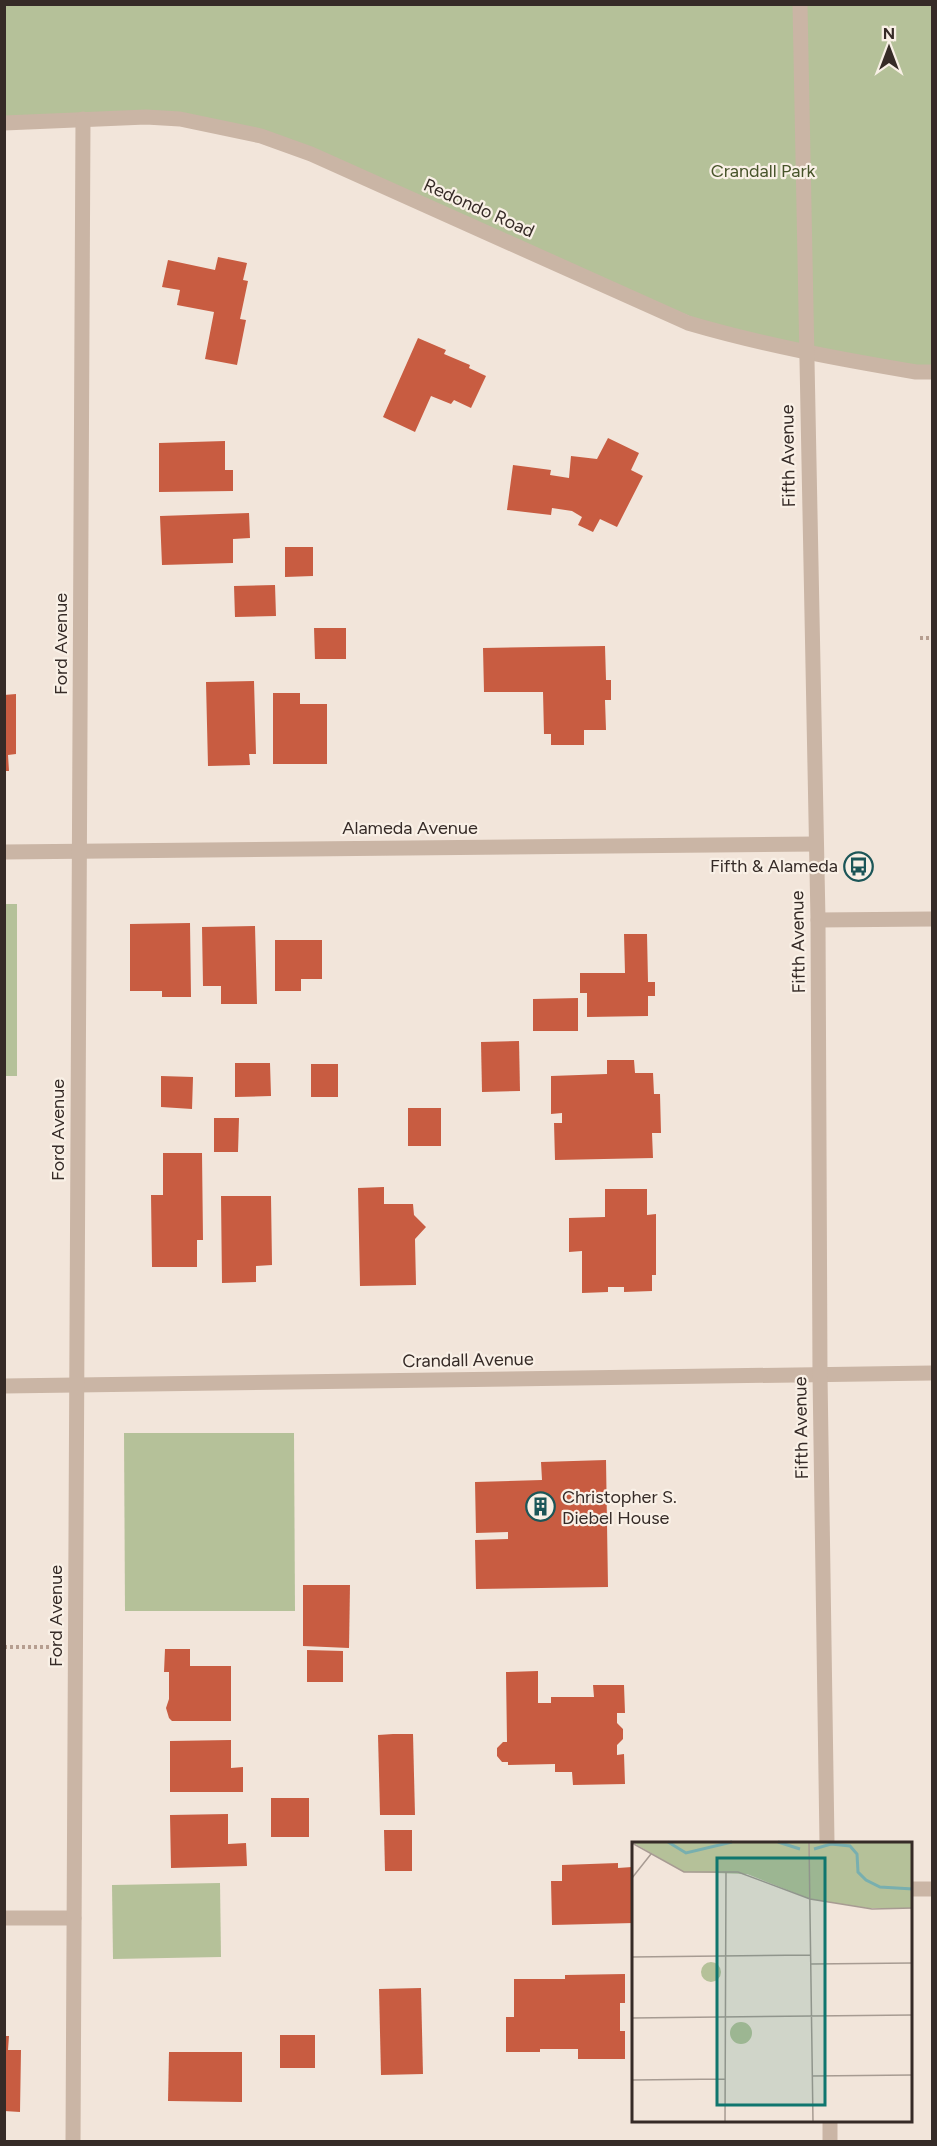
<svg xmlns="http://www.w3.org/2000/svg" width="937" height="2146" font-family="Figtree,sans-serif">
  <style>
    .green { fill: #b5c199 }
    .building { fill: #c85c41 }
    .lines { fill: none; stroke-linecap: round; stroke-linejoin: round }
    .path { stroke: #b69e90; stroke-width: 4; stroke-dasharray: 3 3; stroke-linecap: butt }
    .minor { stroke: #cab5a5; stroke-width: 15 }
    .tertiary { stroke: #cab5a5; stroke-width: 15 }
    .labels { text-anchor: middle; stroke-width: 4.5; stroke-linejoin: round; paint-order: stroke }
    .park-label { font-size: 18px; fill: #47542a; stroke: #f9f0e6 }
    .street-label { font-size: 18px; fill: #362b27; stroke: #f9f0e6 }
    .poi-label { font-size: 18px; fill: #362b27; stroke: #f9f0e6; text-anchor: end }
    .inset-river { fill: none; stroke: #78afaf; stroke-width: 3 }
    .inset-road { fill: none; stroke: #a79b92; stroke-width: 1.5 }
    .view { fill: #0f766e; fill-opacity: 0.15; stroke: #0f766e; stroke-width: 3 }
    .inset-edge { fill: none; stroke: #362b27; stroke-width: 3 }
  </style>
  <rect width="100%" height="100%" fill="#f2e5da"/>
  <g class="green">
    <polygon points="5,5 932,5 932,372 743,339 311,154 180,119 5,123"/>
    <rect x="5" y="904" width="12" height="172"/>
    <polygon points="124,1433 294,1433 295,1611 125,1611"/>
    <polygon points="220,1883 221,1957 113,1959 112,1885"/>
  </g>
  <g class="building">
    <polygon points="218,257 247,263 243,280 248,281 240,319 246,320 237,365 205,359 214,312 177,305 180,290 162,287 168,260 215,270"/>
    <polygon points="418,338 446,350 444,354 470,365 469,368 486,376 471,408 454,400 451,404 431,396 415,432 383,417"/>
    <polygon points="608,438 639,453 631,470 643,476 617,527 600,519 593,532 578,525 582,517 572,511 552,508 551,515 507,510 513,465 551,470 550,475 569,478 571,456 597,459"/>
    <polygon points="225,441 225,470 233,470 233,491 159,492 159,443"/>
    <polygon points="249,513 250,538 233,539 233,563 162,565 160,516"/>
    <polygon points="285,547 313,547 313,576 285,577"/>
    <polygon points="275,585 276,616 235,617 234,586"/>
    <polygon points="314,628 346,628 346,659 315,659"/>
    <polygon points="605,646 606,680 611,680 611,700 605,700 606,730 584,730 584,745 551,745 551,734 544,734 543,692 484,692 483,648"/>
    <polygon points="254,681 256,754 249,754 250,765 208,766 206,682"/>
    <polygon points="273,693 300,693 300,704 327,704 327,764 273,764"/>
    <polygon points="16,694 16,754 8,755 9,771 4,771 4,695"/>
    <polygon points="190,923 191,997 162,997 162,991 130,991 130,924"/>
    <polygon points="255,926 257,1004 221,1004 221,986 203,986 202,927"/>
    <polygon points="624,934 647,934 648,982 655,982 655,996 648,996 648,1016 587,1017 587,993 580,993 580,973 625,973"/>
    <polygon points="275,940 322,940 322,979 301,979 301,991 275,991"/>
    <polygon points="578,998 578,1031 533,1031 533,999"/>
    <polygon points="519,1041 520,1091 482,1092 481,1042"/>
    <polygon points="607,1060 634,1060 635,1073 653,1073 654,1094 660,1094 661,1133 652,1133 653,1158 555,1160 554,1123 562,1123 562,1113 551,1114 551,1076 607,1074"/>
    <polygon points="235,1063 270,1063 271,1096 235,1097"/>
    <rect x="311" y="1064" width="27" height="33"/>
    <polygon points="161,1076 193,1077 192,1109 161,1107"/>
    <rect x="408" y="1108" width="33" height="38"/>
    <polygon points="214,1118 239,1118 238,1152 214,1152"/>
    <polygon points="163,1153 202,1153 203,1240 197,1240 197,1267 152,1267 151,1195 163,1195"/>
    <polygon points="384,1187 384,1204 413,1204 414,1215 426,1227 415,1239 416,1285 360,1286 358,1188"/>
    <polygon points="605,1189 647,1189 647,1215 656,1214 656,1275 652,1275 652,1291 624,1292 624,1287 608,1287 608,1292 582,1293 582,1251 569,1252 569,1218 605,1217"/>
    <polygon points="221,1196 271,1196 272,1265 256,1266 256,1282 222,1283"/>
    <polygon points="606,1460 608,1587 476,1589 475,1540 508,1539 508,1532 476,1533 475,1482 542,1480 541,1462"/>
    <polygon points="303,1585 350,1585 349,1648 303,1646"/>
    <polygon points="165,1649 190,1649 190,1666 231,1666 231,1721 172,1721 169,1718 166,1708 169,1699 169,1672 164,1672"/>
    <polygon points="307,1650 343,1651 343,1682 307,1682"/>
    <polygon points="538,1671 538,1703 551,1703 551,1697 594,1697 593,1685 624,1685 625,1713 617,1713 617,1723 623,1729 623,1739 617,1745 617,1755 624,1754 625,1784 573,1785 572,1772 555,1772 555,1764 508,1765 508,1762 502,1762 497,1756 497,1748 503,1742 507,1742 506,1672"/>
    <polygon points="393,1734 413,1734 415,1815 380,1815 378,1735"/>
    <polygon points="231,1740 231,1768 243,1767 243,1792 170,1792 170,1741"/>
    <rect x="271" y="1798" width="38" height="39"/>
    <polygon points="228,1814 228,1844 246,1843 247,1866 171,1868 170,1815"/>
    <polygon points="384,1830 412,1830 412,1871 385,1871"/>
    <polygon points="618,1863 618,1868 632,1867 634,1923 552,1925 551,1881 562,1881 562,1865"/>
    <polygon points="625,1974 625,2003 620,2003 620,2031 625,2031 625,2059 578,2059 578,2049 540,2049 540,2052 506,2052 506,2017 514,2017 514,1979 565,1979 565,1975"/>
    <polygon points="421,1988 423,2074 381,2075 379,1989"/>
    <rect x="280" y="2035" width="35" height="33"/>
    <polygon points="4,2036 9,2036 8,2050 21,2050 20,2112 4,2111"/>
    <polygon points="169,2052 242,2052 242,2102 168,2101"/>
  </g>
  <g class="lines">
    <g class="path">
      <polyline points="920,638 932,638"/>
      <polyline points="4,1647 52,1647"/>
    </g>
    <g class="minor">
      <path d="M4,123L146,117L180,119L261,136L311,154L688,323C763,345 839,359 916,372H932"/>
      <polyline points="4,852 816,844"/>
      <polyline points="818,920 932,919"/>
      <polyline points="4,1386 932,1373"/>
      <polyline points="912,1889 932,1889"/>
      <polyline points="4,1918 74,1918"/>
      <polyline points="73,2142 83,119"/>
    </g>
    <g class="tertiary">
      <polyline points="800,4 818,920 820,1375 827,1843"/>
      <polyline points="830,2120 830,2142"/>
    </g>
  </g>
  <defs>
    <symbol id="bus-ring" viewBox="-11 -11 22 22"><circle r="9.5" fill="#f9f0e6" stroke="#1c5658" stroke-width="1.5"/><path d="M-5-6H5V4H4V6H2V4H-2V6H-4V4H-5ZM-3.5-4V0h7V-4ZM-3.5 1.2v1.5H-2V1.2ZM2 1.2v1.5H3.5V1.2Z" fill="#1c5658"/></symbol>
    <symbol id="building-ring" viewBox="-11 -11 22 22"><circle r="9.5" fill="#f9f0e6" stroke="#1c5658" stroke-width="1.5"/><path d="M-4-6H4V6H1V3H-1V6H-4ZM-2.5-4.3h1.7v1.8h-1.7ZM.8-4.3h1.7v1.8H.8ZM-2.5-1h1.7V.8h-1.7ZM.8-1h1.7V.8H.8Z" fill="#1c5658"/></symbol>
  </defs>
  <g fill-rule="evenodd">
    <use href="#bus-ring" x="842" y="850" width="33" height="33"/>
    <use href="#building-ring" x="524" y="1490" width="33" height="33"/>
  </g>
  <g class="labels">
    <g class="park-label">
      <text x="763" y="177">Crandall Park</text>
    </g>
    <g class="street-label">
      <text transform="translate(479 208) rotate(24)" y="6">Redondo Road</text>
      <text transform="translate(788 456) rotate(-91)" y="6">Fifth Avenue</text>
      <text transform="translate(61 644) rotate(-90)" y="6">Ford Avenue</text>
      <text x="410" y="834">Alameda Avenue</text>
      <text transform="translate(798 942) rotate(-91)" y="6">Fifth Avenue</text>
      <text transform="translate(58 1130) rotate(-90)" y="6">Ford Avenue</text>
      <text transform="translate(468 1360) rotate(-1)" y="6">Crandall Avenue</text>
      <text transform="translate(801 1428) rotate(-91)" y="6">Fifth Avenue</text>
      <text transform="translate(56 1616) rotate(-90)" y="6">Ford Avenue</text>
    </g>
    <g class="poi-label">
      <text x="838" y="872">Fifth &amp; Alameda</text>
      <text x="562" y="1503" text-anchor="start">Christopher S.<tspan x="562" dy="21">Diebel House</tspan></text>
    </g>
  </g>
  <g transform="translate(632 1842)">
    <rect width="280" height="280" fill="#f2e5da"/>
    <path d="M0,0H280V66H235L178,57L115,32L52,30ZM69 130a10 10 0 1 1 20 0a10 10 0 1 1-20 0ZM98 191a11 11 0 1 1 22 0a11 11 0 1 1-22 0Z" fill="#b5c199"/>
    <path class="inset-river" d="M36,0L54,11L100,0M146,0L168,7M182,7L199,2L218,4L225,12L226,30L234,38L248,45L281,47"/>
    <path class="inset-road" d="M177,0L181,280M0,1L52,30H106L178,57L240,67L281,66M0,36L19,12M0,115L179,113M179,122L281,121M0,176L281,173M180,234L281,233M0,238L93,237M93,280L94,30"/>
    <path class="view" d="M85,16H193V263H85Z"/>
    <rect width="280" height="280" class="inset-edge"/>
  </g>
  <rect width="937" height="2146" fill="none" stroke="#362b27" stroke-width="12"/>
  <g transform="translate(889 48)" stroke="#f9f0e6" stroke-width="4.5" paint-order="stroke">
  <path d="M0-4.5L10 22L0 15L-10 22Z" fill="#362b27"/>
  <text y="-9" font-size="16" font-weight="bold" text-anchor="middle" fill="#362b27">N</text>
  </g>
</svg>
